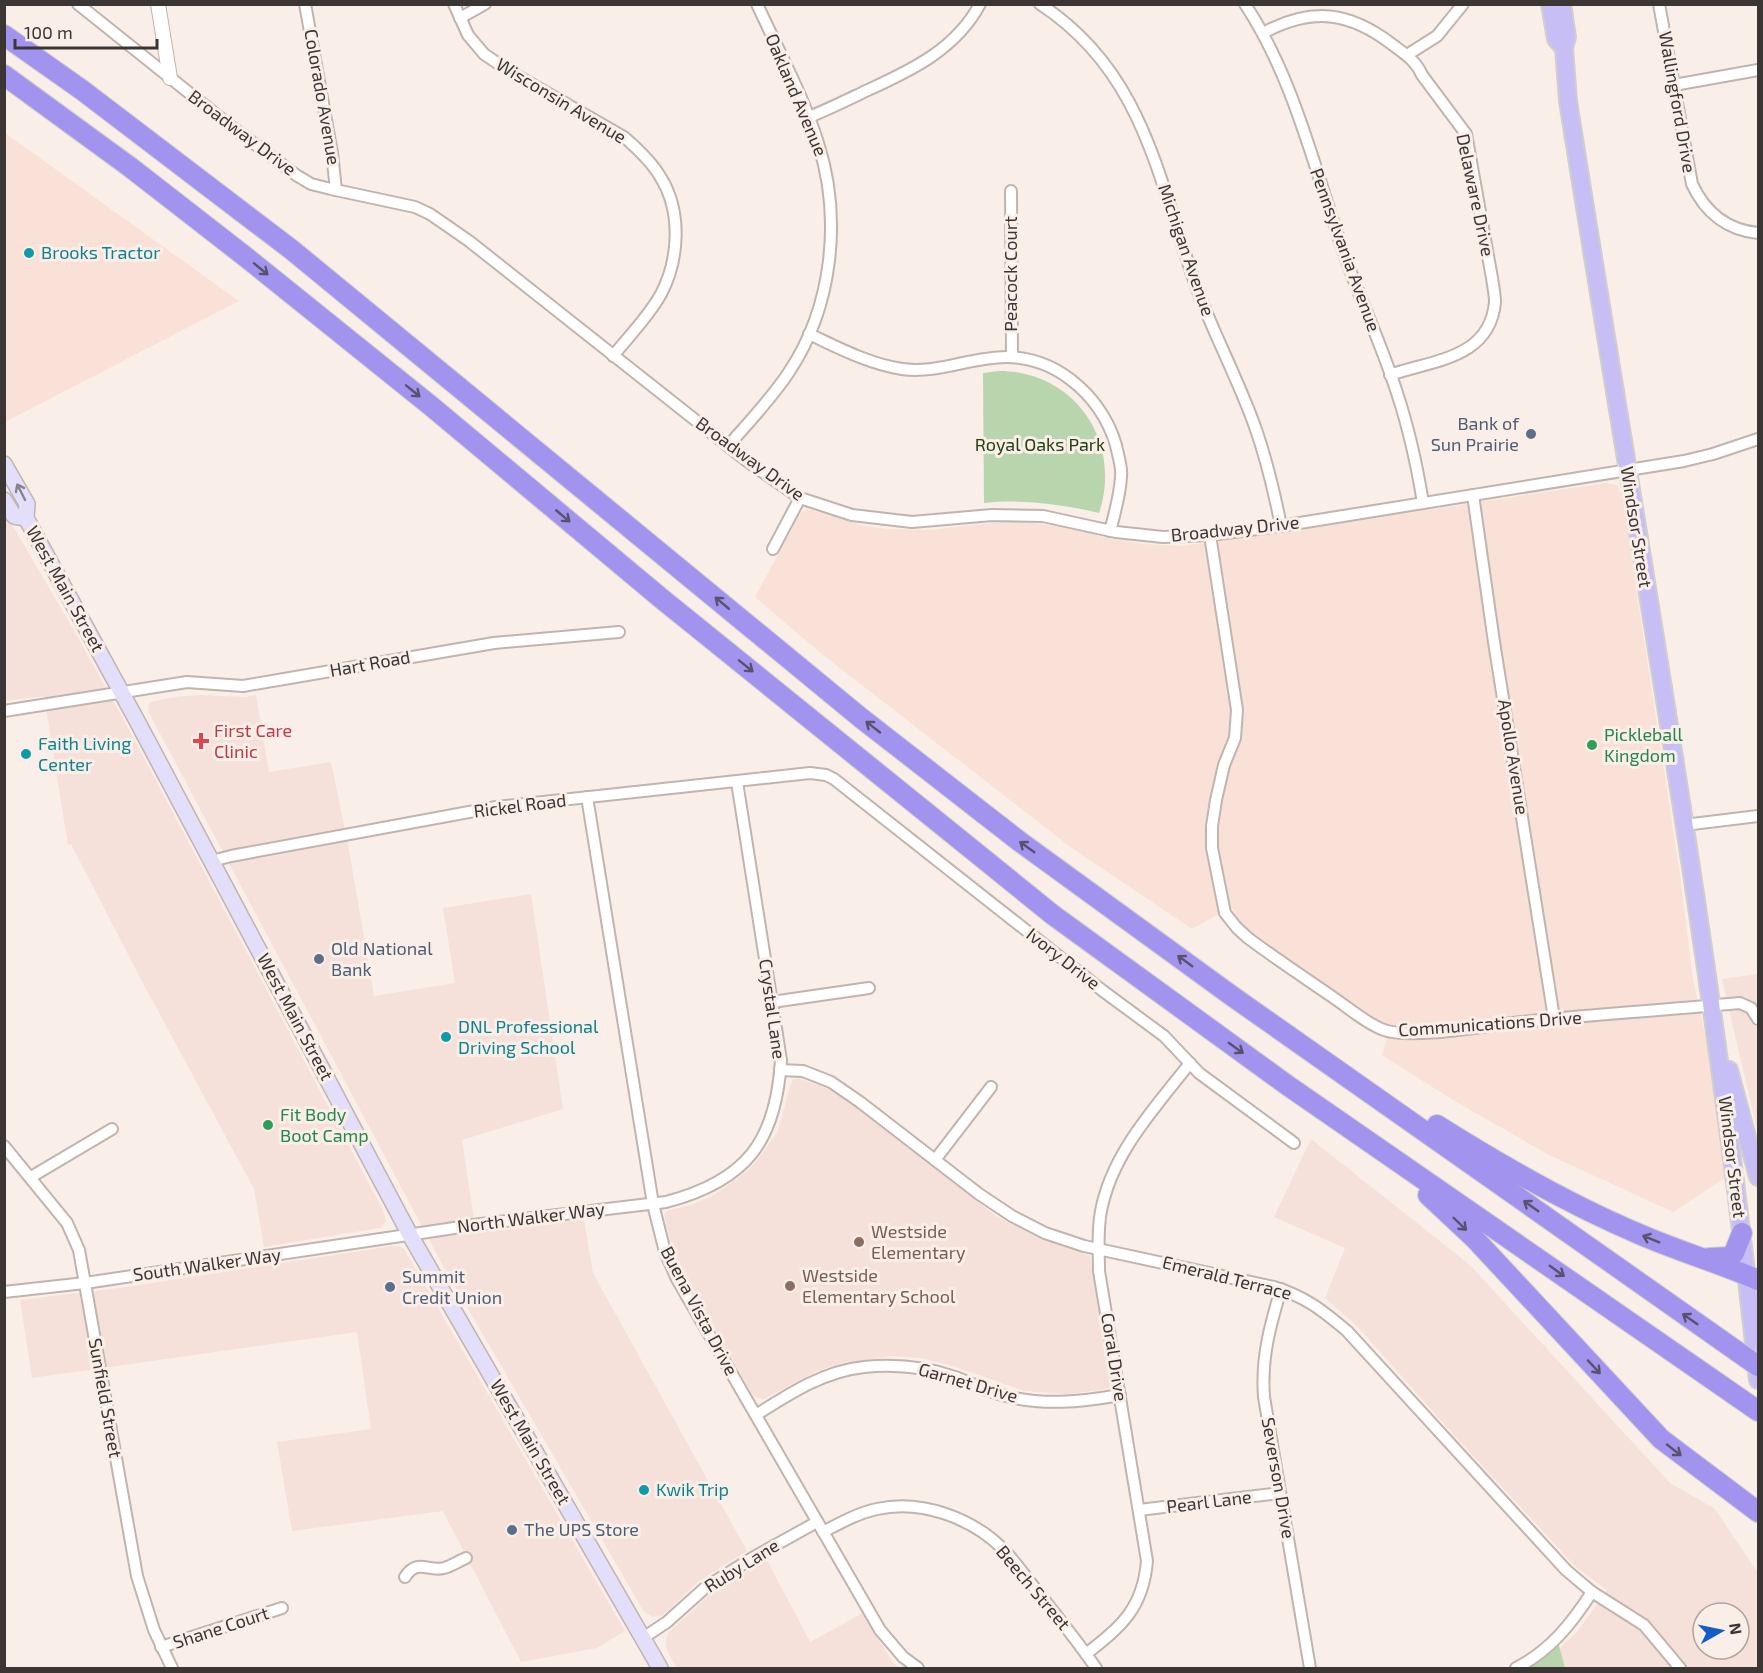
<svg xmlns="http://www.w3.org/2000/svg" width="1763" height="1673" font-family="'Exo 2',sans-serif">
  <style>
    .built { fill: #f5e1d9; fill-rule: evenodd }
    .industrial { fill: #f9e1d7 }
    .green { fill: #b9d5ae }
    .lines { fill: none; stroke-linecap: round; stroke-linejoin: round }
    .minor-casing { stroke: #c0b4af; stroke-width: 14 }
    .tertiary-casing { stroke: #c0b4af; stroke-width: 16 }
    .secondary-casing { stroke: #c0b4af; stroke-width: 18 }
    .primary-casing { stroke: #d0cfce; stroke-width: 20 }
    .motorway-casing { stroke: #d0cfce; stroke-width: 22 }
    .minor { stroke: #fff; stroke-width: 10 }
    .tertiary { stroke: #fff; stroke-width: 14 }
    .secondary { stroke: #e3dffa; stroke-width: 15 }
    .primary { stroke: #c7bef5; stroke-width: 16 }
    .motorway { stroke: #a193ee; stroke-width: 20 }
    .motorway-bridge-casing { stroke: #d0cfce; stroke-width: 22; stroke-linecap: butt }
    .motorway-bridge { stroke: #a193ee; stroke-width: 20 }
    .oneway { stroke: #5a526c }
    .oneway2 { stroke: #87828d }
    .culture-dot { fill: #0f9aa8; stroke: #faeee9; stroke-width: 2 }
    .service-dot { fill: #5c6f8a; stroke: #faeee9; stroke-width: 2 }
    .health-dot { fill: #e0444e; stroke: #faeee9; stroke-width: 2 }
    .leisure-dot { fill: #2e9e5b; stroke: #faeee9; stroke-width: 2 }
    .education-dot { fill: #8d6e63; stroke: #faeee9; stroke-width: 2 }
    .labels { text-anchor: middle; stroke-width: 6; stroke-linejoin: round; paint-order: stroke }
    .street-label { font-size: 18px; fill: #3b3634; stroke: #faeee9 }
    .culture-label { font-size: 18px; fill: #0d838f; stroke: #faeee9; text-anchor: start }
    .service-label { font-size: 18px; fill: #4e5e75; stroke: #faeee9; text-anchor: start }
    .park-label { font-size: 18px; fill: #204210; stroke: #faeee9 }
    .health-label { font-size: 18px; fill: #be3a42; stroke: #faeee9; text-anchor: start }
    .leisure-label { font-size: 18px; fill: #27864d; stroke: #faeee9; text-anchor: start }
    .education-label { font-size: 18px; fill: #785e54; stroke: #faeee9; text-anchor: start }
  </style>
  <rect width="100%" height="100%" fill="#faeee9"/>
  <g class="built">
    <polygon points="4,511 79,639 135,741 383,1210 386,1221 380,1228 264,1247 254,1189 136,970 71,844 68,845 44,696 5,701"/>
    <polygon points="198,695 246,697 256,695 269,772 331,762 348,844 374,996 455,983 443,908 531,894 563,1109 462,1140 476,1233 584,1219 593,1273 747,1551 699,1581 663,1615 653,1617 644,1612 441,1262 149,713 148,705 151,702 175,697"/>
    <polygon points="1758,974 1758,1134 1722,979"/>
    <polygon points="798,1078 834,1091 857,1107 996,1216 1036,1237 1090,1256 1110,1387 1101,1390 1066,1394 1025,1391 953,1366 921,1358 891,1356 832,1366 817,1371 764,1399 754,1397 694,1293 676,1256 668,1233 664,1214 669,1210 691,1205 714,1195 745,1173 756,1162 778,1131 790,1086 793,1080"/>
    <path d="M1311,1139L1470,1265L1670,1483L1715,1509L1756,1570H1758V1668H1565L1559,1649L1577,1632L1607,1590L1576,1567L1453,1434L1358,1327L1325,1298L1345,1248L1274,1217ZM1703,1613H1739V1649H1703Z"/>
    <polygon points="393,1246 399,1246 404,1249 625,1631 597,1648 521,1662 443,1511 292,1531 277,1442 371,1429 357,1332 32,1378 20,1300 126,1287"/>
    <polygon points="767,1560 810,1642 863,1613 893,1663 900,1668 677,1668 667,1651 666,1640 668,1633 716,1589"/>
  </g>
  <g class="industrial">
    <polygon points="5,133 239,301 5,422 5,132"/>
    <polygon points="1605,483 1617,485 1622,496 1679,868 1693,979 1720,1105 1728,1176 1673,1212 1549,1155 1453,1100 1382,1055 1391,1026 1368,1014 1268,946 1242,924 1231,907 1192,929 1073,849 818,651 755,597 800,514 805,510 813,510 864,526 888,529 930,530 1001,522 1025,522 1069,528 1108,538 1144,544 1180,546 1249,537"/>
  </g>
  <g class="green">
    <path d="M999,371C1075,371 1123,442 1099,513C1061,504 1024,499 984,503L983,373Z"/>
    <polygon points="1557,1638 1565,1668 1516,1668"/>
  </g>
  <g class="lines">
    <defs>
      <g id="minor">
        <polyline points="78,4 228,124 296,175 311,184 331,189 415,207 430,214 469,241 747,461 800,498 852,515 912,522 992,515 1043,516 1116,532 1163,537 1210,535 1281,526 1684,461 1713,454 1758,439"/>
        <polyline points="305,4 332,153 336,190"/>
        <path d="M454,4L468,35L484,54L509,71L624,137C638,149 652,162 661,178C682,212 679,260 661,294C649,316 629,336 613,356"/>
        <path d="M1040,4C1147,74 1158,184 1199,294C1216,338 1238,380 1254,424C1266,457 1274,491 1281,526"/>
        <path d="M1245,4C1295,80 1314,169 1344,253C1360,300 1382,345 1397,393C1409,429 1417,466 1423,503"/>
        <path d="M1659,4L1692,184C1705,212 1727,230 1758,233"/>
        <polyline points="460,18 485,4"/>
        <path d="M1263,33C1312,7 1349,11 1393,45C1405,54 1416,61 1422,75L1466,134L1492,278C1493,286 1495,294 1495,302C1490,359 1432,360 1390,375"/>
        <polyline points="1407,55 1437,36 1463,4"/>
        <polyline points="1674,85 1758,70"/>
        <path d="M809,117C829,109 849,99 868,90C912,70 956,49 980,4"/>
        <polyline points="1011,191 1012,357"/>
        <path d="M809,334C839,348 869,364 902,369C938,374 971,357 1006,357C1061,357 1108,403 1118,454C1120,462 1122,470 1121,477C1120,495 1115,513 1110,531"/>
        <path d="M728,446C749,422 772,398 789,372C833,306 842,217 818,143C803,95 778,50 757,4"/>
        <polyline points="1473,495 1494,642 1554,1018"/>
        <path d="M1210,535L1237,710L1235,738L1224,765L1216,800L1212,826V848L1225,913L1237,928L1248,938C1276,959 1305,978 1334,998C1350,1009 1367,1024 1384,1030C1411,1040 1489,1025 1521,1022C1594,1014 1667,1010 1740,1003L1751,1008L1758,1019"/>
        <polyline points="773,549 800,498"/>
        <polyline points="4,711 187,682 243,686 494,643 619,632"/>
        <polyline points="587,797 653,1204 665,1252 677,1279 880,1630 903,1657 918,1668"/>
        <polyline points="1684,825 1758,816"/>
        <polyline points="212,861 231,856 496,807 810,773 826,775 834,779 1103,991 1164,1036 1199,1073 1294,1143"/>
        <polyline points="772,1002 869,988"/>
        <path d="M780,1070L803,1071L831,1082L860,1102L979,1194L1012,1216L1045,1233L1084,1246L1274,1287C1306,1297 1322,1310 1347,1331L1566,1570L1592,1592L1644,1625L1680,1668"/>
        <polyline points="4,1146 67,1223 79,1250 137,1576 154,1630 172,1668"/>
        <polyline points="935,1160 991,1087"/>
        <polyline points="31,1177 112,1129"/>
        <path d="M1281,1289C1270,1326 1261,1358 1264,1397L1310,1668"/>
        <path d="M4,1292L85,1283L481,1224L666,1202C746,1181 776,1142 781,1060L737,782"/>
        <path d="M756,1415C789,1394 824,1371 864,1367C894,1364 926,1367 955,1377C970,1382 985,1391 1002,1395C1041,1406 1081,1402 1120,1395"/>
        <polyline points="1139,1510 1280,1493"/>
        <path d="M823,1532C840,1523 858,1513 877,1509C921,1499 972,1518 1003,1549C1016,1562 1026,1578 1038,1592C1058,1617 1078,1642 1096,1668"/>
        <path d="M405,1577C417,1558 428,1572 444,1568C451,1566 459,1561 466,1558"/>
        <polyline points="643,1638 667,1622 706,1587 754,1557 817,1522"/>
        <polyline points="161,1647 282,1608"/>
        <path d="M1086,1654C1122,1626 1143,1608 1147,1561L1099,1271C1099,1251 1097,1231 1101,1211C1112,1153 1155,1108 1190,1063"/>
        <path d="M1516,1668C1550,1651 1572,1623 1592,1592"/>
      </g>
      <polyline id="tertiary" points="158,4 170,78"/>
      <g id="secondary">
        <polyline points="4,464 27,504 26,518 136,719 410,1235 660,1668"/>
        <polyline points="4,500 14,516 26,518"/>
      </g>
      <g id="primary">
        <polyline points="1550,4 1556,39 1564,48"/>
        <path d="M1562,4L1567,37L1564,48L1568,101C1635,526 1713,951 1758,1380"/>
        <polyline points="1729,1070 1758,1177"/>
      </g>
      <g id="motorway">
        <polyline points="4,35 82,90 292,250 861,718 1019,841 1232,996 1738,1352"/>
        <polyline points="4,75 130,167 247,258 431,406 662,599 1053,915 1287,1085 1758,1411"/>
        <path d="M1437,1125C1502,1166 1568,1204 1639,1234C1678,1251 1719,1263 1758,1280"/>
        <polyline points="1428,1195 1475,1239 1661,1439 1758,1512"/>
        <polyline points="1709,1258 1730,1257 1734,1253 1742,1233"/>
      </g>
    </defs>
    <use href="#minor" class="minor-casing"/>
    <use href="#tertiary" class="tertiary-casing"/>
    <use href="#secondary" class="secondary-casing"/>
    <use href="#primary" class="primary-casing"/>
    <use href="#motorway" class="motorway-casing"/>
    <use href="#minor" class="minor"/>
    <use href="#tertiary" class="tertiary"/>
    <use href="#secondary" class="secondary"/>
    <use href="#primary" class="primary"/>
    <use href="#motorway" class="motorway"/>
    <defs>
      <polyline id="motorway-bridge" points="1738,1352 1758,1366"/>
    </defs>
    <use href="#motorway-bridge" class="motorway-bridge-casing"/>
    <use href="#motorway-bridge" class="motorway-bridge"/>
  </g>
  <defs><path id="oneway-shaft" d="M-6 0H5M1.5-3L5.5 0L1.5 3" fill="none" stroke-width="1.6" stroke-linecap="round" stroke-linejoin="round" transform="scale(1.5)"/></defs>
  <g class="oneway">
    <use href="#oneway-shaft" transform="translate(261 269) rotate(39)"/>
    <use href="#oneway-shaft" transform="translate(413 391) rotate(39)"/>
    <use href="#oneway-shaft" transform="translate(563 516) rotate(40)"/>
    <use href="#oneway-shaft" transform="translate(722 603) rotate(-140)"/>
    <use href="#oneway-shaft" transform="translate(746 666) rotate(39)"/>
    <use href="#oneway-shaft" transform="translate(873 727) rotate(-142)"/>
    <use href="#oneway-shaft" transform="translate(1027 847) rotate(-144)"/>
    <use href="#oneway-shaft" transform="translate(1185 961) rotate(-144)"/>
    <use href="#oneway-shaft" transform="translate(1236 1048) rotate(36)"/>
    <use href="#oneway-shaft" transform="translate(1531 1206) rotate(-145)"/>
    <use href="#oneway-shaft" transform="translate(1460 1224) rotate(44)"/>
    <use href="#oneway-shaft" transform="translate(1651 1239) rotate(-158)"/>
    <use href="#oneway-shaft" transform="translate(1557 1271) rotate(36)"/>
    <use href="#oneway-shaft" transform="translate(1690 1319) rotate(-145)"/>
    <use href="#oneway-shaft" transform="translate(1594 1367) rotate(47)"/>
    <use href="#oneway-shaft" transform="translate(1674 1450) rotate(38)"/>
  </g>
  <use class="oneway2" href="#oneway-shaft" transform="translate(21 492) rotate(-117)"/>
  <g class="culture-dot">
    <circle cx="29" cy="253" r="6"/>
    <circle cx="26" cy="754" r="6"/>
    <circle cx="446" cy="1037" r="6"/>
    <circle cx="644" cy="1490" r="6"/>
  </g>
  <g class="service-dot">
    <circle cx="1531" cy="434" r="6"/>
    <circle cx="319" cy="959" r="6"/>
    <circle cx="390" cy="1287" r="6"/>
    <circle cx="512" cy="1530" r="6"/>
  </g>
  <path class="health-dot" d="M198 732h6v6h6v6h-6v6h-6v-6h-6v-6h6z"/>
  <g class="leisure-dot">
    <circle cx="1592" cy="745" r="6"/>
    <circle cx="268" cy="1125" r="6"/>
  </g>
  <g class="education-dot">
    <circle cx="859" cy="1242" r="6"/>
    <circle cx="790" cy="1286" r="6"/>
  </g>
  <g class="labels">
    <g class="street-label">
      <text transform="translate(796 95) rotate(67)" y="6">Oakland Avenue</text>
      <text transform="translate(322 97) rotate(80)" y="6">Colorado Avenue</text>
      <text transform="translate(561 101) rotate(31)" y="6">Wisconsin Avenue</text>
      <text transform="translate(1677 102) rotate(80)" y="6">Wallingford Drive</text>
      <text transform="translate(242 133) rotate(37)" y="6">Broadway Drive</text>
      <text transform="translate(1475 195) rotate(78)" y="6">Delaware Drive</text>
      <text transform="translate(1186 250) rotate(71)" y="6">Michigan Avenue</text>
      <text transform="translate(1345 250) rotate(70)" y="6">Pennsylvania Avenue</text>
      <text transform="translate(1011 274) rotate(-90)" y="6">Peacock Court</text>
      <text transform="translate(750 459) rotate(36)" y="6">Broadway Drive</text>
      <text transform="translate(1636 527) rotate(81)" y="6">Windsor Street</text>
      <text transform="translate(1235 529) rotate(-6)" y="6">Broadway Drive</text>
      <text transform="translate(65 589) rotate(61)" y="6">West Main Street</text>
      <text transform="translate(370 664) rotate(-10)" y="6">Hart Road</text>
      <text transform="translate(1513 757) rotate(81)" y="6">Apollo Avenue</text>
      <text transform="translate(520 806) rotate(-7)" y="6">Rickel Road</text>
      <text transform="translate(1063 959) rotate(38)" y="6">Ivory Drive</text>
      <text transform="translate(772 1009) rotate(82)" y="6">Crystal Lane</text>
      <text transform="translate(295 1017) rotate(62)" y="6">West Main Street</text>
      <text transform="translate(1490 1024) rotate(-4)" y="6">Communications Drive</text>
      <text transform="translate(1732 1157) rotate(83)" y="6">Windsor Street</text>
      <text transform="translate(531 1218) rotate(-7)" y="6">North Walker Way</text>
      <text transform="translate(207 1265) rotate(-8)" y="6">South Walker Way</text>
      <text transform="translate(1227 1278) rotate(14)" y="6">Emerald Terrace</text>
      <text transform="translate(699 1311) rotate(62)" y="6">Buena Vista Drive</text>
      <text transform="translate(1114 1357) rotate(81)" y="6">Coral Drive</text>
      <text transform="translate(968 1383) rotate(16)" y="6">Garnet Drive</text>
      <text transform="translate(105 1398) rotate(80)" y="6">Sunfield Street</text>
      <text transform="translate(530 1442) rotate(60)" y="6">West Main Street</text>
      <text transform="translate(1278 1478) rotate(80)" y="6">Severson Drive</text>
      <text transform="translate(1209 1502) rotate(-7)" y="6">Pearl Lane</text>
      <text transform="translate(742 1566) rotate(-32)" y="6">Ruby Lane</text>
      <text transform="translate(1033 1588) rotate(50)" y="6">Beech Street</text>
      <text transform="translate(221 1628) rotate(-18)" y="6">Shane Court</text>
    </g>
    <g class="culture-label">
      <text x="41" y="259">Brooks Tractor</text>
      <text x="38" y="750">Faith Living<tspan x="38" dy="21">Center</tspan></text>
      <text x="458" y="1033">DNL Professional<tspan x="458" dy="21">Driving School</tspan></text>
      <text x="656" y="1496">Kwik Trip</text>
    </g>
    <g class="service-label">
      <text x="1519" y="430" text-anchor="end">Bank of<tspan x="1519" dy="21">Sun Prairie</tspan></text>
      <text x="331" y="955">Old National<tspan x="331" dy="21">Bank</tspan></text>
      <text x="402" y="1283">Summit<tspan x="402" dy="21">Credit Union</tspan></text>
      <text x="524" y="1536">The UPS Store</text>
    </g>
    <g class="park-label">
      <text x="1040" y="451">Royal Oaks Park</text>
    </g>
    <g class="health-label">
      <text x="214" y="737">First Care<tspan x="214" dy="21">Clinic</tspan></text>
    </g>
    <g class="leisure-label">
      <text x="1604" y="741">Pickleball<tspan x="1604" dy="21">Kingdom</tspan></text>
      <text x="280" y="1121">Fit Body<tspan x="280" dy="21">Boot Camp</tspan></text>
    </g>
    <g class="education-label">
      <text x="871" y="1238">Westside<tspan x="871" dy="21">Elementary</tspan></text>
      <text x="802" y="1282">Westside<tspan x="802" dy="21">Elementary School</tspan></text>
    </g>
  </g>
  <rect width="1763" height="1673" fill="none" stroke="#3b3634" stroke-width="12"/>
  <g transform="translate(1721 1631) rotate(81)"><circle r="28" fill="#faeee9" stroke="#aea4a1" stroke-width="1.5"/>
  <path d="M0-4.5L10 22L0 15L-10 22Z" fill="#135dc7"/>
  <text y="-9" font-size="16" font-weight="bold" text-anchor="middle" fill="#3b3634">N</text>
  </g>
  <path d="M15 39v9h142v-9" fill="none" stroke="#3b3634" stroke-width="3"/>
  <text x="24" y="39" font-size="18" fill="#3b3634" stroke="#faeee9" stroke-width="4.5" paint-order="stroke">100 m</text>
</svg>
